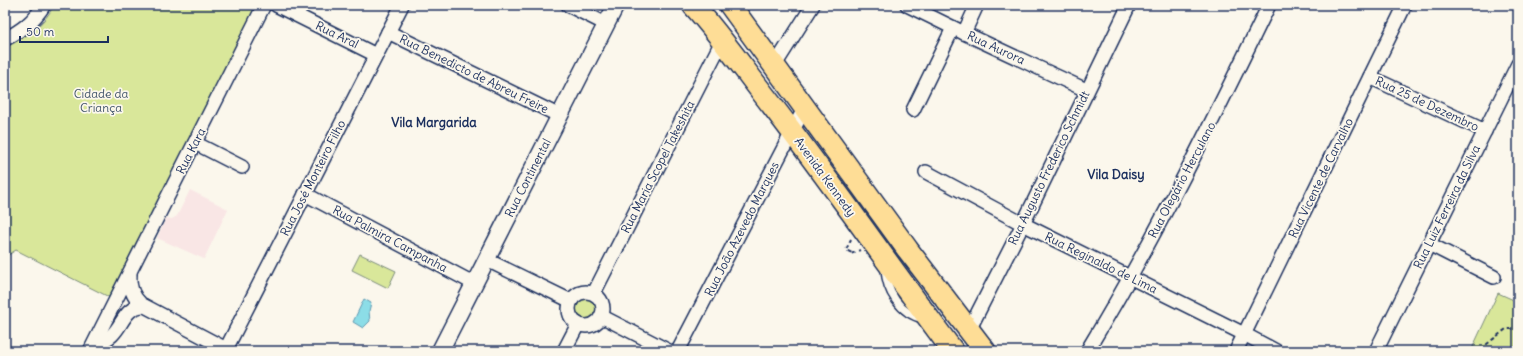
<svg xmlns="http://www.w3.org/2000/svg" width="1523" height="356" font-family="Delius,sans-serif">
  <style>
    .built { fill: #f9e6e5 }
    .green { fill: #d9e79a; stroke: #7a8b7c }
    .water { fill: #8cdde7; stroke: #5f97b0 }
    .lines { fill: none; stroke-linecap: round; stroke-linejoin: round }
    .service-casing { stroke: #1b2f5e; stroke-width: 10 }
    .minor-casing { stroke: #1b2f5e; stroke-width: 16 }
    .tertiary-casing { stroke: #1b2f5e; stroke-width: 19 }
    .primary-casing { stroke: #1b2f5e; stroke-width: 24 }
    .path { stroke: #1b2f5e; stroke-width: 2; stroke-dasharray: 4 3; stroke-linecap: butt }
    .service { stroke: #fbf7ec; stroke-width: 7 }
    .minor { stroke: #fbf7ec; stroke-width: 13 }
    .tertiary { stroke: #fbf7ec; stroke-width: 16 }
    .primary { stroke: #fedd96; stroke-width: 21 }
    .labels { text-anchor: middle; stroke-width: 3.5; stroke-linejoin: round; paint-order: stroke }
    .street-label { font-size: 12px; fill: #1b2f5e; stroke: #fbf7ec }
    .park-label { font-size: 12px; fill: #41546a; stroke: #fbf7ec }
    .neighbourhood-label { font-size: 13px; font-weight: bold; fill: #1b2f5e; stroke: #fbf7ec }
  </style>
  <rect width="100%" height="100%" fill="#fbf7ec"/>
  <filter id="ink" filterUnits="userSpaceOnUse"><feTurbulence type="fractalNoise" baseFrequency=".025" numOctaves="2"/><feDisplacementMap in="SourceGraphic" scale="8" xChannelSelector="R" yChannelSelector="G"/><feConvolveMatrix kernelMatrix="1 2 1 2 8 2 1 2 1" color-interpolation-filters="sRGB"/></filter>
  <g filter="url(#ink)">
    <polygon class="built" points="190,190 228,209 204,259 157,238 166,218 172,219 177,216"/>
    <g class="green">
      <path d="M54,5H257L109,297L16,250L5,257V48C25,37 44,26 54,5Z"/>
      <polygon points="360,254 396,271 388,288 352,270"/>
      <polygon points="1498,293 1518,302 1518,351 1471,351"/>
      <circle cx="586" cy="309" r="13"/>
    </g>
    <polygon class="water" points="364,299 371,303 369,311 370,321 363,328 353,322"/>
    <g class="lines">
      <defs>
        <path id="service" d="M885,269C886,291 900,314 923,319"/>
        <g id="minor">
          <polyline points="276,5 376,55"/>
          <polyline points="568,5 606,24"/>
          <polyline points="907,5 964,33 1086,90"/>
          <polyline points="388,32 560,116"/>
          <polyline points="964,33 977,5"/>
          <path d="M5,39C22,30 34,21 44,5"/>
          <polyline points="775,65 813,5"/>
          <polyline points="1370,77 1485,131"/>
          <polyline points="913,110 953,28"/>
          <polyline points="195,143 242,167"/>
          <polyline points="926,172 1023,224 1244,334 1276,351"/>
          <polyline points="305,194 475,284"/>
          <polyline points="1429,244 1494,277"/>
          <polyline points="487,260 571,301"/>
          <path d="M130,274C129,286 132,296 141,304L230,351"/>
          <circle cx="586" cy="309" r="17"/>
          <polyline points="594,293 722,41"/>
          <polyline points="601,316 669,351"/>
          <polyline points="969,330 1023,224 1129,5"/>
          <path d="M93,348C99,343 106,340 112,335C123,325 125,306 144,306"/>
          <polyline points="90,351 264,5"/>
          <polyline points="225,351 402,5"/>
          <polyline points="564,351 578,324"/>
          <polyline points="678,351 805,107"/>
          <path d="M1087,351C1155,239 1212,122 1269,5"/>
          <polyline points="1236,351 1405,5"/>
          <polyline points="1376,351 1518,64"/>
        </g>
        <polyline id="tertiary" points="440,351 616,5"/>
        <g id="primary">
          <path d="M693,5C719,34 741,65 764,95C829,179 889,266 953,351"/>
          <polyline points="730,5 908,250 985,351"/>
        </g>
      </defs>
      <use href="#service" class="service-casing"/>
      <use href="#minor" class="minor-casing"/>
      <use href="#tertiary" class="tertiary-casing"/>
      <use href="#primary" class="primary-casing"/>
      <g class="path">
        <polyline points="851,239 846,250 852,253 851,254 860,250"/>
        <polyline points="1483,351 1487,344 1506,329 1518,329"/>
      </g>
      <use href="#service" class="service"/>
      <use href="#minor" class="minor"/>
      <use href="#tertiary" class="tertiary"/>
      <use href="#primary" class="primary"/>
    </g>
  </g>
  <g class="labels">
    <g class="street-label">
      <text transform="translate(337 35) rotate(26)" y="4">Rua Aral</text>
      <text transform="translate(996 48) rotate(25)" y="4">Rua Aurora</text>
      <text transform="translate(474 74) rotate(26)" y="4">Rua Benedicto de Abreu Freire</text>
      <text transform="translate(1427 104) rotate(25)" y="4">Rua 25 de Dezembro</text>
      <text transform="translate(191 151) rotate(-63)" y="4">Rua Kara</text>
      <text transform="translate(658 167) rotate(-63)" y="4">Rua Maria Scopel Takeshita</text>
      <text transform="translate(1049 168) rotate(-64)" y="4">Rua Augusto Frederico Schmidt</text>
      <text transform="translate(825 177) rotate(54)" y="4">Avenida Kennedy</text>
      <text transform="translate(313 178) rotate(-63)" y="4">Rua José Monteiro Filho</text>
      <text transform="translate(528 178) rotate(-63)" y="4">Rua Continental</text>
      <text transform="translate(1321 178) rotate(-64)" y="4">Rua Vicente de Carvalho</text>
      <text transform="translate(1182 180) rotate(-62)" y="4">Rua Olegário Herculano</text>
      <text transform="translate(1447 207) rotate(-64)" y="4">Rua Luiz Ferreira da Silva</text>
      <text transform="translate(742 229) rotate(-63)" y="4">Rua João Azevedo Marques</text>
      <text transform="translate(390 239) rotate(28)" y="4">Rua Palmira Campanha</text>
      <text transform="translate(1101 263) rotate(26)" y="4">Rua Reginaldo de Lima</text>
    </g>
    <g class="park-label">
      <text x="101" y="98">Cidade da<tspan x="101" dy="14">Criança</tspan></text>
    </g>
    <g class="neighbourhood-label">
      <text x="434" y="127">Vila Margarida</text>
      <text x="1116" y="179">Vila Daisy</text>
    </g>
  </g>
  <rect width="1523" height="356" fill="none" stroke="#fbf7ec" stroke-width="20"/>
  <rect x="10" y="10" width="1503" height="336" fill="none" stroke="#1b2f5e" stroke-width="1.5" filter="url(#ink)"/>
  <path d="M20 36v6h88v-6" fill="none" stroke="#1b2f5e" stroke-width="2"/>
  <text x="26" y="36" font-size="12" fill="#1b2f5e" stroke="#fbf7ec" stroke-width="3" paint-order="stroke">50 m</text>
</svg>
